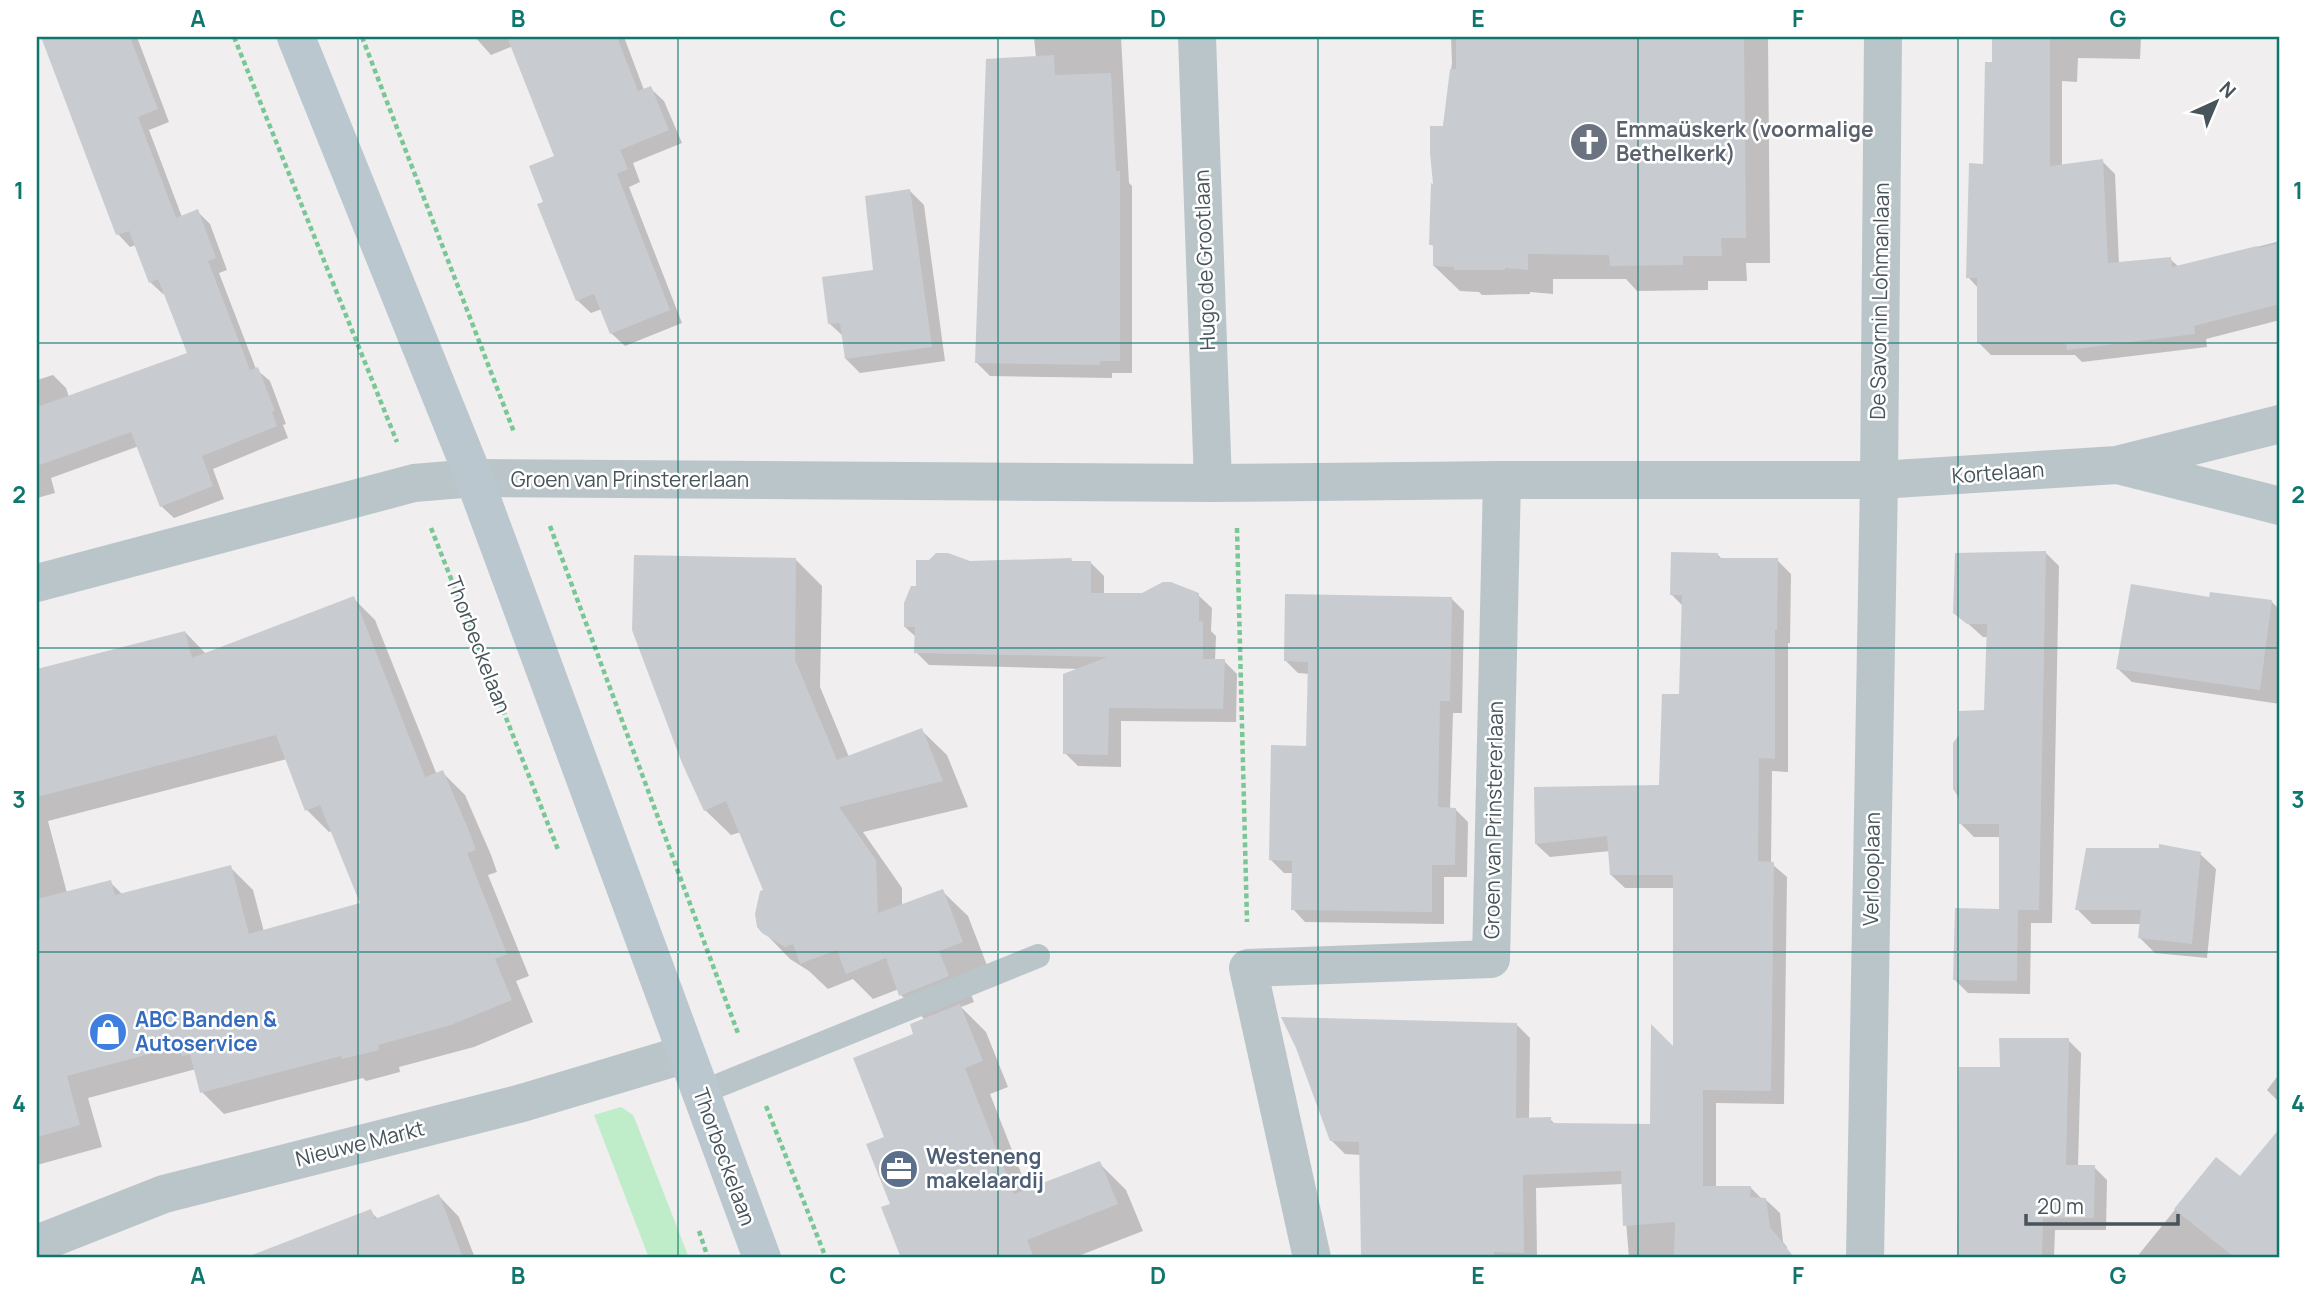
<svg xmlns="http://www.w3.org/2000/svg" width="2317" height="1295" font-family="Manrope,sans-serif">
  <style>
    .green { fill: #bfecc9 }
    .shadow { fill: #0003; fill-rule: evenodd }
    .building { fill: #c8ccd0 }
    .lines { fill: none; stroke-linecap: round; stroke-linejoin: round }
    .path { stroke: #79c794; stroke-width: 4.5; stroke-dasharray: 5 3.5; stroke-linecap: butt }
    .service { stroke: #bac5ca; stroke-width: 24 }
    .minor { stroke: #bac5ca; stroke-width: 38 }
    .secondary { stroke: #bbc7cf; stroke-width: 38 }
    .grid { fill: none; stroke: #0f766e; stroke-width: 2; stroke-opacity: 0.55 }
    .labels { text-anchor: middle; stroke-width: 5; stroke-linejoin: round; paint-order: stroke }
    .worship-label { font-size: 21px; font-weight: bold; fill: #5b616d; stroke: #fff; text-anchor: start }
    .street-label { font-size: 21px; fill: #47545a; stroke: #fff }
    .shop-label { font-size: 21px; font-weight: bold; fill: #366cbe; stroke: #fff; text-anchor: start }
    .service-label { font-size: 21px; font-weight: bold; fill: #4e5e75; stroke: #fff; text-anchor: start }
    .neatline { fill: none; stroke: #0f766e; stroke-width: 2.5 }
    .grid-label { font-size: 23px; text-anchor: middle; font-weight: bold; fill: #0f766e }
  </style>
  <rect width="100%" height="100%" fill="#f0eeee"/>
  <polygon class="green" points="621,1107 633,1115 636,1122 689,1258 649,1258 594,1115"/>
  <g class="shadow">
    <polygon points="43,37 137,37 169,122 149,130 182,217 197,211 210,224 227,270 219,273 256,369 270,381 286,424 283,425 288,438 213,469 224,499 174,518 161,506 139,446 51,478 55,493 37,498 37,380 53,375 66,388 69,397 189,354 166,293 163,294 150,282 136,245 130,247 118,234"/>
    <polygon points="475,37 624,37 644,90 650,88 664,101 682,143 633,163 640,182 629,187 682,323 625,346 611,333 602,309 591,313 577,300 545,203 557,157 513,46 491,55"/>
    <polygon points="1034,37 1121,37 1129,183 1132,186 1132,373 1112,373 1112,378 990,376 977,363 1036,58"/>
    <polygon points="1451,37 1768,37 1770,263 1746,263 1747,281 1708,281 1708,290 1637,291 1626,279 1553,279 1553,294 1530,292 1530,294 1482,295 1479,292 1460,291 1434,266 1435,248 1431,244 1435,185 1452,63"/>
    <polygon points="1994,37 2141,37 2140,59 2078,58 2077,82 2062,81 2062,166 2102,161 2115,174 2119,264 2170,259 2179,267 2280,241 2280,320 2206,339 2207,347 2082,362 2075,355 1991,355 1978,342 1979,289 1968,277 1985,166 1994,64"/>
    <polygon points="910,191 924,205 945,361 860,373 846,359 844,337 830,324 875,271"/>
    <polygon points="2045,552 2059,566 2052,923 2031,923 2030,994 1968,993 1955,980 2001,910 2000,837 1974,837 1961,824 1986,712 1988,637 1983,637 1955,612"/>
    <polygon points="1717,554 1722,559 1777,560 1791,574 1790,643 1788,643 1788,772 1772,771 1771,863 1787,877 1784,1104 1716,1103 1716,1187 1750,1187 1762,1199 1766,1200 1780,1213 1783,1242 1787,1247 1787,1258 1629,1258 1623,1184 1536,1188 1537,1258 1365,1258 1363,1256 1361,1155 1345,1154 1331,1140 1516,1024 1530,1038 1529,1120 1550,1119 1556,1125 1652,1125 1675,1050 1675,888 1625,888 1611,875 1610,851 1550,857 1536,844 1660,787 1681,696 1683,606 1671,594"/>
    <polygon points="796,560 822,586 820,687 849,757 921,730 947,755 968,807 863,832 902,888 902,906 942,891 968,916 988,968 964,977 974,1002 961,1007 986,1032 1008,1087 990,1094 1028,1191 1099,1163 1126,1190 1143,1231 1073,1258 912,1258 869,1145 886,1138 916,1035 925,1020 901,995 899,989 873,999 853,979 828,989 809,971 790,959 764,932 765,891 741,832 731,835 705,810"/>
    <polygon points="1071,560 1073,562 1091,563 1104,576 1104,595 1198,595 1212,608 1211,631 1216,636 1215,661 1224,661 1237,674 1236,722 1121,721 1121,767 1078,766 1065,753 1081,669 929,665 916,652 916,637 905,627 918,587 970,562"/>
    <path d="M353,598L375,620L437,775L442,772L465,795L491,855L497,872L488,875L529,976L516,981L533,1022L474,1047L399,1067L400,1072L366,1081L363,1078L224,1114L202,1092L196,1069L88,1098L102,1147L37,1165V1069L43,1067L37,1042V671L185,632L207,655ZM287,759L307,810L329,832L332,831L362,904L264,932L253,890L230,867L123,895L110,882L67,893L48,821Z"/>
    <polygon points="1452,599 1464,611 1462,713 1453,713 1450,809 1456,810 1468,822 1467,877 1444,877 1444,924 1305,922 1293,909 1293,873 1284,873 1271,860 1307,748 1309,674 1298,673 1286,661"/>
    <polygon points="2211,599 2272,602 2280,610 2280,704 2132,682 2118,669"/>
    <polygon points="2200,854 2216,869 2207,958 2155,953 2140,938 2141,924 2092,924 2077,909"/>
    <polygon points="2068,1040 2081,1053 2078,1167 2094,1167 2107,1180 2106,1230 2055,1230 2054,1258 1959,1258 1961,1069 2002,1069"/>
    <polygon points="2280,1073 2280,1103 2267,1090"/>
    <polygon points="2280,1131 2280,1258 2136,1258 2216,1159 2240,1179"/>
    <polygon points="439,1196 459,1217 475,1258 248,1258 370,1211 378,1219"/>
  </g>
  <g class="building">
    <polygon points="41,37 130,37 158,109 138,117 176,218 198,209 216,258 208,261 250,370 258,367 275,411 272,412 277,426 202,456 213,486 160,507 131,432 37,466 37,407 187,353 158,279 149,283 129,231 116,235"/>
    <polygon points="507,37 617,37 638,91 651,86 669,130 620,150 628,169 617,174 670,310 610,334 594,294 576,301 537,204 543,202 529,166 554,156"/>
    <polygon points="1456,37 1744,37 1746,238 1721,238 1722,256 1683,256 1683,265 1610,266 1609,255 1528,254 1528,270 1505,268 1505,270 1454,270 1454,267 1433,266 1433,245 1429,245 1431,183 1433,184 1430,153 1430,126 1443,126 1450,69 1456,69"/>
    <polygon points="1992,37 2050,37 2050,166 2103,159 2108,263 2171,257 2172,267 2257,246 2258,248 2280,243 2280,304 2194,326 2195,334 2067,350 2066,343 1977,343 1977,278 1966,278 1969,163 1983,164 1985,62 1992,62"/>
    <polygon points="1054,55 1055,75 1111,73 1116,171 1120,171 1120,361 1100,361 1100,365 975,363 986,59"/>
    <polygon points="910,189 932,347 845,359 840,323 828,324 822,277 873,270 865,196"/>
    <polygon points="2046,551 2039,910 2018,910 2017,981 1953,980 1955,908 1999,909 1999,824 1959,824 1959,798 1953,789 1953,743 1959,735 1959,711 1984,710 1987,624 1967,624 1953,613 1955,553"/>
    <polygon points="1671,552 1718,553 1718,558 1778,558 1777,630 1775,630 1775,759 1759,758 1758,861 1774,862 1771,1091 1703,1090 1703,1186 1751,1186 1750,1197 1766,1198 1770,1227 1793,1256 1674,1256 1675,1222 1623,1226 1621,1171 1523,1175 1524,1253 1494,1252 1494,1258 1447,1258 1447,1255 1361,1257 1359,1142 1330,1141 1296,1048 1281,1017 1517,1023 1516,1118 1551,1117 1551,1123 1650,1124 1651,1024 1673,1046 1673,875 1610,875 1607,836 1535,844 1534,787 1659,785 1662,694 1679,694 1682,595 1670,595"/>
    <polygon points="936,553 948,553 970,561 1072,558 1071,561 1091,561 1091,593 1142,593 1163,582 1171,582 1199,593 1199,622 1203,621 1203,659 1225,659 1223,709 1109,708 1108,755 1063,754 1063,674 1107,657 914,653 915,627 904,627 904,603 911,586 916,586 916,560 929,560"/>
    <polygon points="634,555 796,558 795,660 837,760 922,728 943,781 839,807 876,860 878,913 943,889 963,942 939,951 949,976 899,996 886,958 846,974 837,950 800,964 793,944 785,947 762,933 757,927 755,914 760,891 763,890 726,801 704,811 682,763 632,630"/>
    <polygon points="2131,584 2209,597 2210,592 2272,600 2260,690 2116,669"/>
    <polygon points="1285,594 1452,597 1450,701 1440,701 1438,807 1456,808 1455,865 1432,865 1432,912 1291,910 1292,861 1269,860 1271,745 1306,746 1308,662 1284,661"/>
    <polygon points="354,596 425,777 443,770 469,831 476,850 467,853 507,954 495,959 512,1000 451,1025 378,1045 379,1050 342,1059 341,1056 200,1093 190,1054 182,1056 179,1046 67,1076 80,1125 37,1137 37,899 111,880 115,895 231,865 249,934 360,903 320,805 305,811 276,735 37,797 37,669 185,631 192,658"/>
    <polygon points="2159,844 2201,852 2192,944 2138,938 2141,910 2075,910 2086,848 2159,848"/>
    <polygon points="960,1004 983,1061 965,1068 1014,1194 1100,1161 1118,1204 1027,1240 1034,1258 901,1258 881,1207 890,1204 866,1144 884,1137 853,1058 913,1034 910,1024"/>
    <polygon points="1999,1038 2069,1038 2066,1165 2095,1165 2094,1218 2043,1218 2042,1258 1957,1258 1959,1067 2000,1067"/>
    <polygon points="2280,1128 2280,1258 2235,1258 2174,1209 2216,1157 2240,1176"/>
    <polygon points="439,1194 463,1258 252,1258 252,1255 371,1209 375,1219"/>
  </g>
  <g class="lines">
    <g class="path">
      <polyline points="234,37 397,442"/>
      <polyline points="362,37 514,432"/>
      <polyline points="550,526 739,1036"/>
      <polyline points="431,528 559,852"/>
      <polyline points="1237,528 1247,922"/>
      <polyline points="766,1106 826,1258"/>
      <polyline points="699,1231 708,1258"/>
    </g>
    <polyline class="service" points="700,1093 1038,956"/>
    <g class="minor">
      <polyline points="1197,37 1213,483"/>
      <polyline points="2122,466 2280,506"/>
      <polyline points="37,583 414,483 474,478 1213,483 1502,480 1879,480 2117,465 2280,424"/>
      <polyline points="37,1244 164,1194 522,1103 686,1054"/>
      <polyline points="1312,1258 1248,968 1491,959 1502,480"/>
      <polyline points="1865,1258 1879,480 1883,37"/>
    </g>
    <polyline class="secondary" points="296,37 474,478 762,1258"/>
  </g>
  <path class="grid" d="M358,37V1258M678,37V1258M998,37V1258M1318,37V1258M1638,37V1258M1958,37V1258M37,343H2280M37,648H2280M37,952H2280"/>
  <defs>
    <symbol id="church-disc" viewBox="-11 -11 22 22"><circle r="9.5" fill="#6b7280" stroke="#fff"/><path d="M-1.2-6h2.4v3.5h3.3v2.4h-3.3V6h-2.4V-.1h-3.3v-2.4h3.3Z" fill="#fff"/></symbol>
    <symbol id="shop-disc" viewBox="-11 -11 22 22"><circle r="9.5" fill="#3f7fe0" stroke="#fff"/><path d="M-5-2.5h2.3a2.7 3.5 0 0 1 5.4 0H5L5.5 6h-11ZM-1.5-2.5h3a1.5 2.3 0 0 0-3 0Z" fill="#fff"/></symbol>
    <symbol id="office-disc" viewBox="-11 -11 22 22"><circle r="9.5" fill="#5c6f8a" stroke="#fff"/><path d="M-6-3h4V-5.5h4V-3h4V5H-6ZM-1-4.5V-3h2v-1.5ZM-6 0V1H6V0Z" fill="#fff"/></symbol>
  </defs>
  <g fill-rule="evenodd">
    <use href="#church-disc" x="1567" y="120" width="44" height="44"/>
    <use href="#shop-disc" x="86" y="1010" width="44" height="44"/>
    <use href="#office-disc" x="877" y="1147" width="44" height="44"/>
  </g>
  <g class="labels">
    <g class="worship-label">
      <text x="1616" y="137">Emmaüskerk (voormalige<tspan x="1616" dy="24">Bethelkerk)</tspan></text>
    </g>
    <g class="street-label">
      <text transform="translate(1205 260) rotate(-92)" y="7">Hugo de Grootlaan</text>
      <text transform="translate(1880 301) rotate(-89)" y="7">De Savornin Lohmanlaan</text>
      <text transform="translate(1998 473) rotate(-4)" y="7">Kortelaan</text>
      <text x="630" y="487">Groen van Prinstererlaan</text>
      <text transform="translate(478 645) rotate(69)" y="7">Thorbeckelaan</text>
      <text transform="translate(1494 820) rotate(-89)" y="7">Groen van Prinstererlaan</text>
      <text transform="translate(1872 869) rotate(-89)" y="7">Verlooplaan</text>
      <text transform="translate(360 1144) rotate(-14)" y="7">Nieuwe Markt</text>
      <text transform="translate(724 1157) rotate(70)" y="7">Thorbeckelaan</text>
    </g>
    <g class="shop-label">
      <text x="135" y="1027">ABC Banden &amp;<tspan x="135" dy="24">Autoservice</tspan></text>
    </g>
    <g class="service-label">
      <text x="926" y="1164">Westeneng<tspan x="926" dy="24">makelaardij</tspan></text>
    </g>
  </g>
  <rect width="2317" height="1295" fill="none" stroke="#ffffff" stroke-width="77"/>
  <g transform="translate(2216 102) rotate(44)" stroke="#ffffff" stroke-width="5" paint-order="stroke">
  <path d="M0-5L12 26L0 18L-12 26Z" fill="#47545a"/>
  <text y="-10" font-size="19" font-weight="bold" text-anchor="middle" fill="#47545a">N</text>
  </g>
  <path d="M2026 1214v10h152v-10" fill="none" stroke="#47545a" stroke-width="3.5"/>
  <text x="2037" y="1214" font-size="21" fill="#47545a" stroke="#ffffff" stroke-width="5" paint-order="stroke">20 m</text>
  <rect x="38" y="38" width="2240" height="1218" class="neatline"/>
  <g class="grid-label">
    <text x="198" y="27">A</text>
    <text x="518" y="27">B</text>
    <text x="838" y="27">C</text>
    <text x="1158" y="27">D</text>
    <text x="1478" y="27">E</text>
    <text x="1798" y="27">F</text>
    <text x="2118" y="27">G</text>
    <text x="19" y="199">1</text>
    <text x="2298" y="199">1</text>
    <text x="19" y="503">2</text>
    <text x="2298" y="503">2</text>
    <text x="19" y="808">3</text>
    <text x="2298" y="808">3</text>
    <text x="19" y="1112">4</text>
    <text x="2298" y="1112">4</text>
    <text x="198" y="1284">A</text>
    <text x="518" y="1284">B</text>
    <text x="838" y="1284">C</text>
    <text x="1158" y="1284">D</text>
    <text x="1478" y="1284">E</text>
    <text x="1798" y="1284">F</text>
    <text x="2118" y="1284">G</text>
  </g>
</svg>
